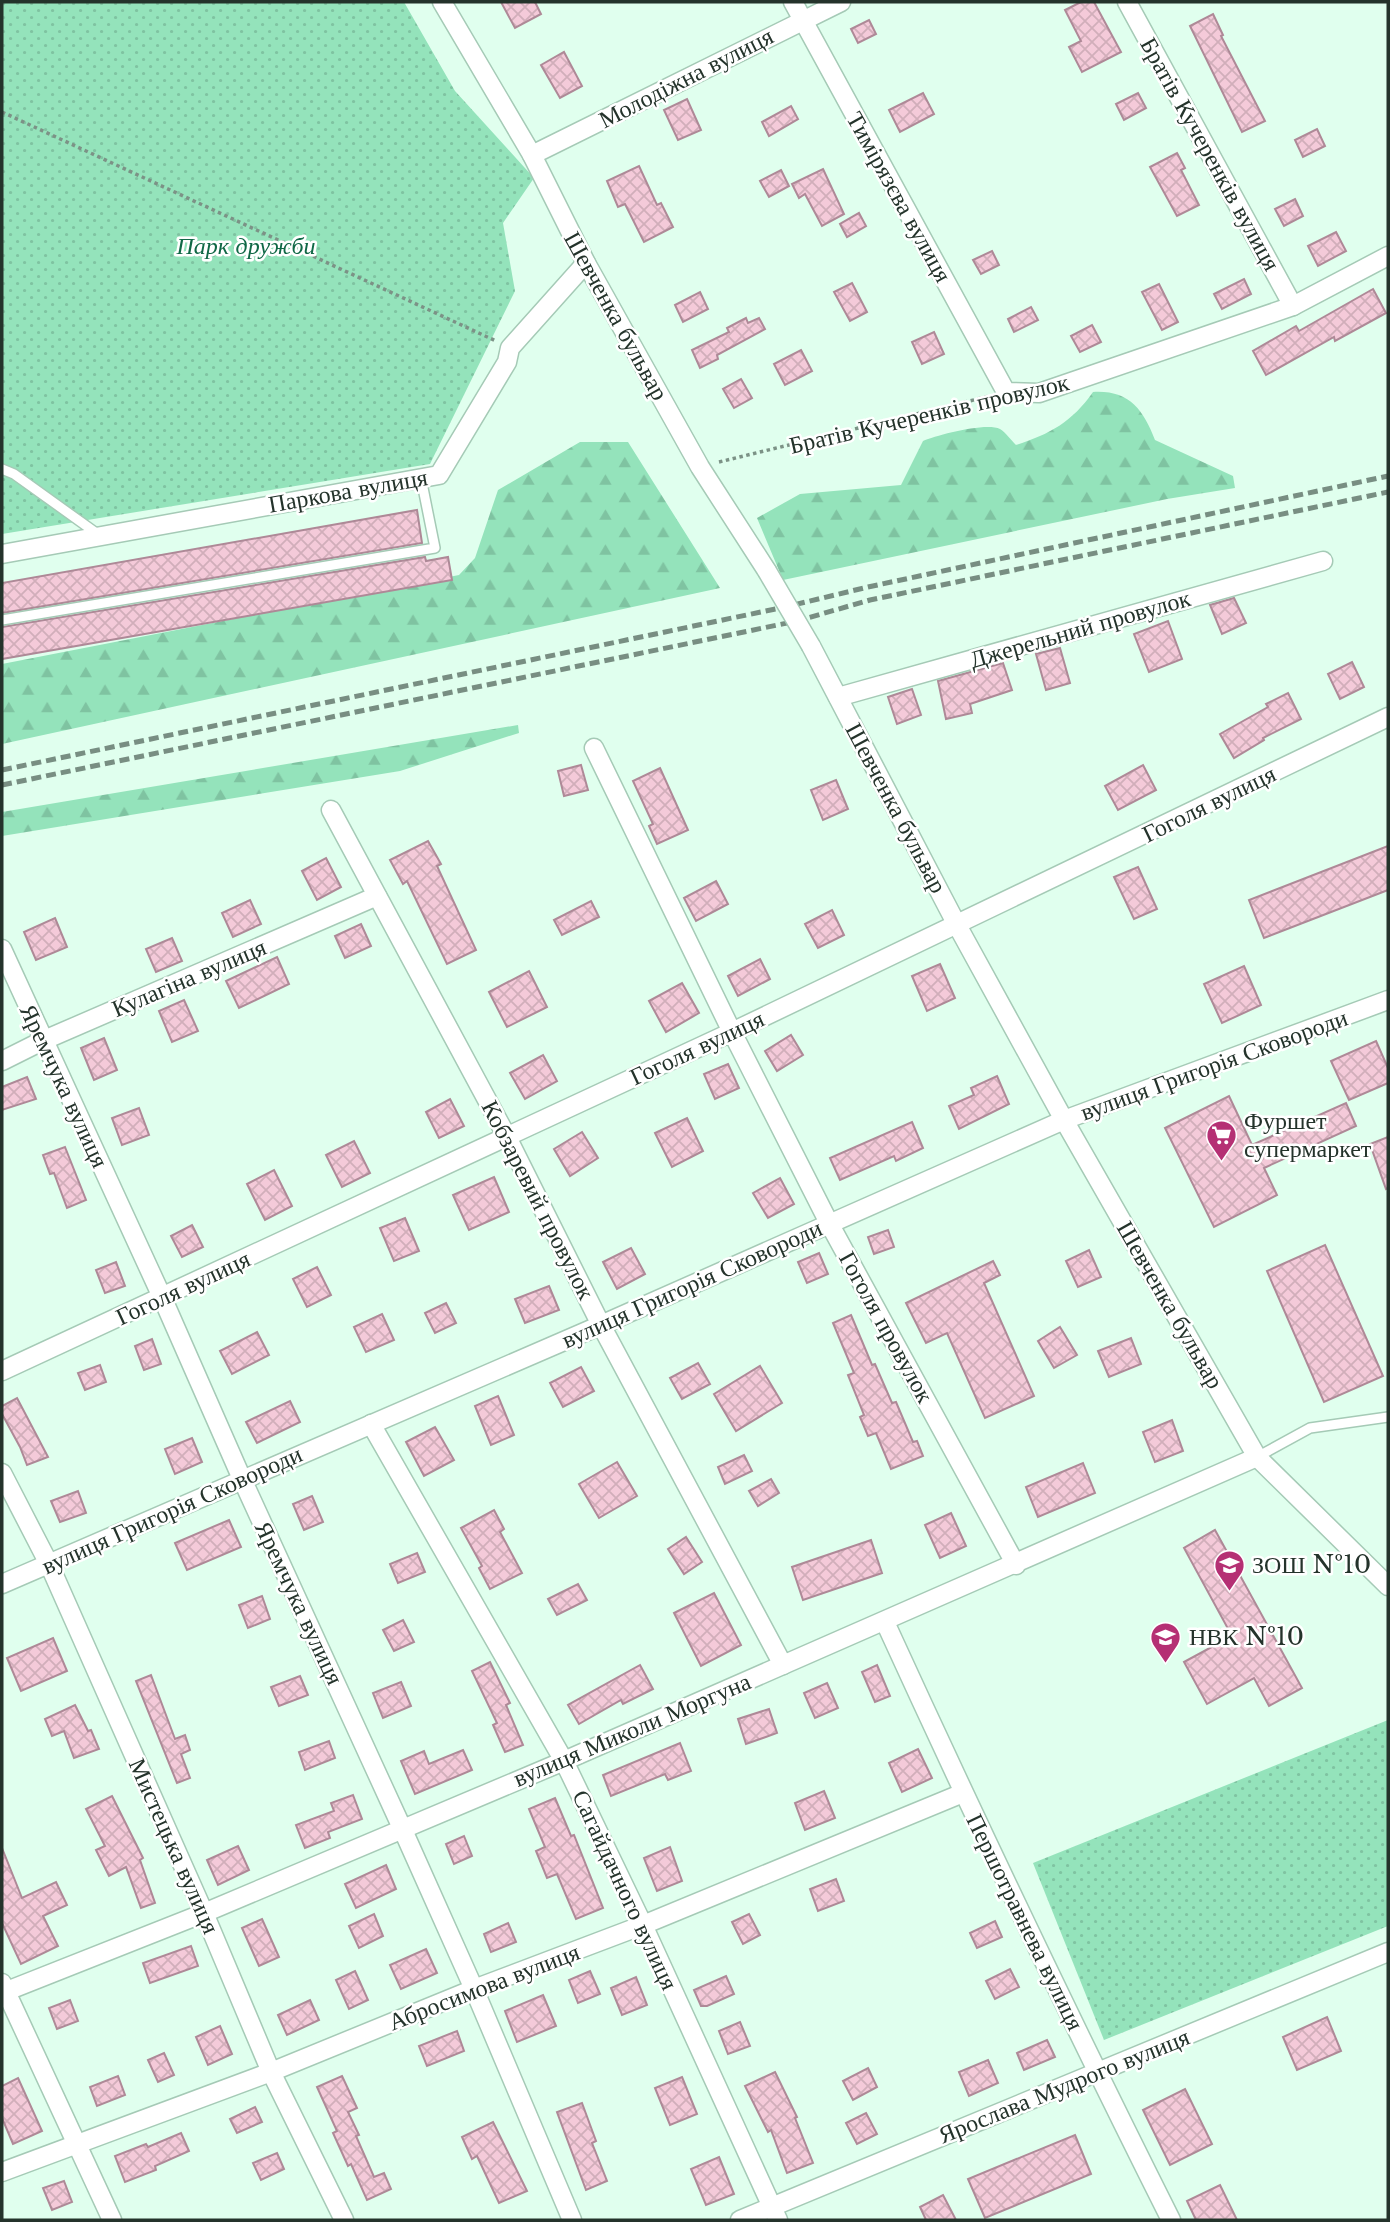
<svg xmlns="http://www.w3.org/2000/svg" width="1390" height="2222" font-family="'Libre Baskerville',serif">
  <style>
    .forest { fill: url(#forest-firs) }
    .park { fill: url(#park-dots) }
    .building { fill: url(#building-cross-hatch); stroke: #ae8997; stroke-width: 2 }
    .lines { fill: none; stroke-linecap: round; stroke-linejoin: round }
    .service-casing { stroke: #a5cab6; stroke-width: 12 }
    .minor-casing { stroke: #a5cab6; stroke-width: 21 }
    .path { stroke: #7c9286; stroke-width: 3.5; stroke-dasharray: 3.5 3.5; stroke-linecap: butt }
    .service { stroke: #fff; stroke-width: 9 }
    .minor { stroke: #fff; stroke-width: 18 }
    .rail { stroke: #788e82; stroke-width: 5; stroke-dasharray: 10 5; stroke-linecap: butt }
    .minor-bridge-casing { stroke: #a5cab6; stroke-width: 21; stroke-linecap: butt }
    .minor-bridge { stroke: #fff; stroke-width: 18 }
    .labels { text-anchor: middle; stroke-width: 5; stroke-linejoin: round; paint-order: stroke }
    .street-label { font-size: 24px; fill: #24332b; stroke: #fff }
    .park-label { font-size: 24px; font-style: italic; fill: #106846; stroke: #fff }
    .poi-label { font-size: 24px; fill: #24332b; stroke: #fff; text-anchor: start }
  </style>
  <defs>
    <pattern id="forest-firs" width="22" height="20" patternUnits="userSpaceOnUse" patternTransform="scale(1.75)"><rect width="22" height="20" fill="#94e3bb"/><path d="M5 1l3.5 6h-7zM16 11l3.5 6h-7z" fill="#7fc3a1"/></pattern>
    <pattern id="park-dots" width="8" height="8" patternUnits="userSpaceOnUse" patternTransform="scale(1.75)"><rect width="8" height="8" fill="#94e3bb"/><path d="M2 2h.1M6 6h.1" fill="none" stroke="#7fc3a1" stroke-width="1.8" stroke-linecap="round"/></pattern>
    <pattern id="building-cross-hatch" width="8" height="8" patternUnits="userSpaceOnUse" patternTransform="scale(1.75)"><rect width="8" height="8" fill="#f4cad9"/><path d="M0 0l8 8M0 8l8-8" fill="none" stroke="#d1aeba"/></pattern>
  </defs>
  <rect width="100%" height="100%" fill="#e0ffee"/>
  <g class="forest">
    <path d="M1093,392C1129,390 1143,409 1155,440L1233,476L1235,488L1167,499L783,580L757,518L800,494L901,485L923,441C937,435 986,422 1000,429C1005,432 1011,440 1016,445C1050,434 1072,422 1093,392Z"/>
    <polygon points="580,442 628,442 720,588 2,744 2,664 459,575 475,558 498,490"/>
    <polygon points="518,725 519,733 400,771 2,836 2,812"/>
  </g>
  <g class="park">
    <polygon points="2,2 404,2 455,91 534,178 503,223 515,291 430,464 2,534"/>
    <polygon points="1388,1720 1388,1926 1104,2040 1033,1863"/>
  </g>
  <g class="building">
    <polygon points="501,2 535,2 541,14 515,28"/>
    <polygon points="1081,2 1094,2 1121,52 1082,72 1069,47 1081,41 1065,10"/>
    <polygon points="1213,14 1223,35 1221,36 1265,121 1242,132 1190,26"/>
    <polygon points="869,20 876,34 858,43 851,29"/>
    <polygon points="564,52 582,86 560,98 541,65"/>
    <polygon points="923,93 934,114 900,132 889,110"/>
    <polygon points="1138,93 1146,108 1124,120 1116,104"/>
    <polygon points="687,99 701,130 678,140 664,110"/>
    <polygon points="791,106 798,119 769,136 762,122"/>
    <polygon points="1317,129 1325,146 1303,157 1295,140"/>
    <polygon points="1177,153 1185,168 1181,170 1199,205 1177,216 1150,167"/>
    <polygon points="639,166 657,205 661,203 673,227 644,242 625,204 618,207 607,181"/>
    <polygon points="823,169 844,214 822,226 805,194 799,198 792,184"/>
    <polygon points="781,170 789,186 769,197 760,181"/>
    <polygon points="1295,199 1303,216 1284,226 1275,209"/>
    <polygon points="859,213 866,226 847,237 840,224"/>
    <polygon points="1336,232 1346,251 1318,266 1308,246"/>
    <polygon points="992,251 999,265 981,274 973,260"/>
    <polygon points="1244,279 1251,294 1222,309 1214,294"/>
    <polygon points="852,283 867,312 850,321 834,292"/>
    <polygon points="1159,284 1178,322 1162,330 1142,292"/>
    <polygon points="1373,289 1386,313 1335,341 1334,337 1266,375 1253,351 1296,326 1299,331"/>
    <polygon points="700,292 708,309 683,322 675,305"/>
    <polygon points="1031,307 1038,320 1014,332 1008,319"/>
    <polygon points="746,318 748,323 759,318 765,329 717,355 718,359 700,368 692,350 729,332 727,328"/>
    <polygon points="1092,325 1101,342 1080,352 1071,336"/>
    <polygon points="934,332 944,354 922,364 912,342"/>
    <polygon points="801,350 812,371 785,385 774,364"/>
    <polygon points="741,379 752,398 734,408 723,389"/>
    <polygon points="417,510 422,543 2,613 2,583"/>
    <polygon points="425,557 426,561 448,557 452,580 2,659 2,627"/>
    <polygon points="1234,598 1246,623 1222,634 1210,605"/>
    <polygon points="1168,621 1182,659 1149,672 1134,634"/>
    <polygon points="1060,648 1070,683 1046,690 1036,654"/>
    <polygon points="1352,662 1364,687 1340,699 1328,674"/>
    <polygon points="1003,663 1012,690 970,704 972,713 946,719 938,681"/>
    <polygon points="912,689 921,715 897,724 888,697"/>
    <polygon points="1288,693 1301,719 1263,738 1264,740 1234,758 1220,734 1268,707 1266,704"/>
    <polygon points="581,765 588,790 564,796 558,771"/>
    <polygon points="1143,765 1156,790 1118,810 1105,786"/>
    <polygon points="660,768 688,830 657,844 649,826 653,824 633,781"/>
    <polygon points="836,780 848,809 823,820 811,790"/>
    <polygon points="428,841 441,864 437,866 476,950 447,964 407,881 403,884 390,860"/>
    <polygon points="1388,846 1388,890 1264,938 1249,900"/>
    <polygon points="326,858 341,887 317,900 302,871"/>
    <polygon points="1138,867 1157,909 1134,919 1114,877"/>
    <polygon points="716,881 728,904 696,921 684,898"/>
    <polygon points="250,900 261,924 233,937 222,913"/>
    <polygon points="591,901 599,917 562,935 554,920"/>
    <polygon points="832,910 844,935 818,948 805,924"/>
    <polygon points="55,918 67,947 36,960 24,932"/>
    <polygon points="361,924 371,946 345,958 335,936"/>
    <polygon points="172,938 182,961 156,972 146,949"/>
    <polygon points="277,957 289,984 239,1008 226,981"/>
    <polygon points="760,959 770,979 738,996 728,976"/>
    <polygon points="940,964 955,998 927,1011 912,976"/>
    <polygon points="1244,966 1261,1005 1222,1023 1204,984"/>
    <polygon points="529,971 547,1007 507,1027 489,992"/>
    <polygon points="682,983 699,1013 666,1032 649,1001"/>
    <polygon points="184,1000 198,1031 172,1042 159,1011"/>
    <polygon points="791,1035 803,1055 777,1071 765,1051"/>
    <polygon points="104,1038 117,1070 94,1080 81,1048"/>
    <polygon points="1376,1041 1388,1068 1388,1083 1349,1100 1331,1061"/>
    <polygon points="543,1055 557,1081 525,1099 510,1073"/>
    <polygon points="728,1064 739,1088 715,1099 704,1074"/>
    <polygon points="997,1076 1009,1104 959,1129 949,1106 974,1095 971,1088"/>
    <polygon points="27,1077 36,1099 2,1110 2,1087"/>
    <polygon points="1229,1096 1252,1145 1346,1103 1356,1126 1264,1168 1277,1195 1214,1227 1165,1128"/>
    <polygon points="450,1099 464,1126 439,1138 426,1112"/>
    <polygon points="139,1108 149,1135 122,1145 112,1118"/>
    <polygon points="687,1118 703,1151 672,1167 655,1133"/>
    <polygon points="912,1122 923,1148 896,1161 894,1156 840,1180 830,1158"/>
    <polygon points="582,1132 598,1158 570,1176 554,1149"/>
    <polygon points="1388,1137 1388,1188 1386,1189 1370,1144"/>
    <polygon points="354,1141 370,1173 342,1187 326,1155"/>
    <polygon points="65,1147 86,1200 67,1208 54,1173 50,1174 43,1155"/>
    <polygon points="274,1170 292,1206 265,1220 247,1184"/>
    <polygon points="494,1177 509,1212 469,1230 453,1195"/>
    <polygon points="780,1178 794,1204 768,1218 753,1193"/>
    <polygon points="405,1218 419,1251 394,1261 380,1228"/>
    <polygon points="192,1225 203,1247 182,1257 171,1236"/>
    <polygon points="888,1230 894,1247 874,1254 868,1237"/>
    <polygon points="1325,1245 1383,1376 1324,1402 1267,1271"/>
    <polygon points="631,1248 645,1274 617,1289 603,1262"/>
    <polygon points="1089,1250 1101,1277 1078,1287 1066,1261"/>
    <polygon points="819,1253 828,1274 807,1283 798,1262"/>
    <polygon points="993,1261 1000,1275 984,1283 1034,1396 985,1418 947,1333 926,1343 906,1303"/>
    <polygon points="116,1262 125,1286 105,1293 96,1270"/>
    <polygon points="317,1267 331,1295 307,1307 293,1279"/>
    <polygon points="549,1286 559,1310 525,1323 515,1299"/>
    <polygon points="446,1303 456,1323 435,1333 425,1313"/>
    <polygon points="382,1314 394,1340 366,1352 354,1327"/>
    <polygon points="851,1315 872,1365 875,1364 892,1403 896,1402 913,1442 917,1441 923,1456 891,1469 876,1433 868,1436 860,1417 864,1415 848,1375 854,1373 833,1323"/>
    <polygon points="1060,1327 1077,1355 1054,1368 1038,1341"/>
    <polygon points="257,1332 269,1355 232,1374 220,1351"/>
    <polygon points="1131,1338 1141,1364 1109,1377 1098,1351"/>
    <polygon points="152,1339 161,1364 144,1370 135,1346"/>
    <polygon points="698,1363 710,1384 682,1399 670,1378"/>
    <polygon points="100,1365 106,1382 85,1390 78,1373"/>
    <polygon points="760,1366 782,1403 736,1431 714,1394"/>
    <polygon points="581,1367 594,1391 563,1407 550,1383"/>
    <polygon points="498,1396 514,1435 491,1445 475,1406"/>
    <polygon points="17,1398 48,1457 27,1465 20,1447 2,1414 2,1406"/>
    <polygon points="290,1401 300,1422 257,1443 246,1422"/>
    <polygon points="1172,1420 1183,1451 1155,1462 1143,1432"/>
    <polygon points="435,1427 454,1460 424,1476 406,1442"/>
    <polygon points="192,1438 202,1462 175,1474 165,1449"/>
    <polygon points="744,1455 752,1471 725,1484 718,1467"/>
    <polygon points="617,1462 637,1496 599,1518 579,1484"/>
    <polygon points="1083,1463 1095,1493 1038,1517 1026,1487"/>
    <polygon points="771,1479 779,1493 758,1506 749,1491"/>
    <polygon points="78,1491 86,1513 60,1522 51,1501"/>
    <polygon points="312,1496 323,1522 304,1530 293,1504"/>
    <polygon points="494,1510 504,1529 500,1532 522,1573 490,1589 479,1568 482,1566 461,1528"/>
    <polygon points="951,1513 966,1546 940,1558 925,1525"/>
    <polygon points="229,1520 241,1547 187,1570 175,1543"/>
    <polygon points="1215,1530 1302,1688 1269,1706 1254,1678 1207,1704 1184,1662 1232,1636 1184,1548"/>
    <polygon points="686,1537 702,1562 684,1574 668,1549"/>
    <polygon points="871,1540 882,1573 803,1600 792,1567"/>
    <polygon points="417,1553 425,1572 398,1583 390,1564"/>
    <polygon points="578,1584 587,1600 557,1615 548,1599"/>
    <polygon points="714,1593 741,1645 701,1666 674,1613"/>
    <polygon points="262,1596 270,1619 248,1628 239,1605"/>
    <polygon points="403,1620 414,1642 394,1651 383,1630"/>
    <polygon points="53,1638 67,1671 21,1691 7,1658"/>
    <polygon points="490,1662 510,1703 506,1705 523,1745 505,1752 493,1725 497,1723 472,1671"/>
    <polygon points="640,1665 653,1689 623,1704 621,1700 579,1724 568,1705"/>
    <polygon points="877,1665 890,1696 875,1702 862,1672"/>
    <polygon points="151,1675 175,1739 185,1735 190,1750 181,1754 190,1778 177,1783 136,1681"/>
    <polygon points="300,1676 308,1695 279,1706 271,1687"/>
    <polygon points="401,1682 411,1706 383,1718 373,1693"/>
    <polygon points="827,1683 838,1708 815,1718 804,1693"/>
    <polygon points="75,1705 88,1731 91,1730 99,1749 74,1758 64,1731 52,1736 45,1719"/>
    <polygon points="769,1709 777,1733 746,1744 738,1719"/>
    <polygon points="329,1741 335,1758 305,1770 299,1752"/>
    <polygon points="680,1743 691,1771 668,1780 665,1774 611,1796 603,1775"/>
    <polygon points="918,1749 932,1778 902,1792 889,1763"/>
    <polygon points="463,1750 472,1770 415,1794 401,1761 424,1751 429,1764"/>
    <polygon points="824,1791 835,1818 805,1830 795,1803"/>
    <polygon points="353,1795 362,1819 328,1832 330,1838 305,1848 296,1825 334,1811 331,1803"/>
    <polygon points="112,1796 143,1858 140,1860 155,1903 141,1908 126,1867 109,1876 96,1850 105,1846 86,1809"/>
    <polygon points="555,1798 571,1836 574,1835 603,1908 576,1919 557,1874 547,1878 536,1851 545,1847 529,1809"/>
    <polygon points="464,1836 472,1856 454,1864 446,1844"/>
    <polygon points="238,1846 249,1870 218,1885 207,1860"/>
    <polygon points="670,1847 682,1881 657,1891 644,1858"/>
    <polygon points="2,1848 22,1898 56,1882 67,1905 43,1916 58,1946 21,1964 2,1923"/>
    <polygon points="386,1865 396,1889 356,1908 345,1884"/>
    <polygon points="836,1879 844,1901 818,1911 810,1889"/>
    <polygon points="374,1914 383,1936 359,1948 349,1926"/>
    <polygon points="749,1914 760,1935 743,1944 732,1922"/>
    <polygon points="262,1919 279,1957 259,1966 242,1928"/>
    <polygon points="995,1921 1002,1937 977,1948 970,1933"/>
    <polygon points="508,1923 516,1942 491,1952 484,1934"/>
    <polygon points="191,1946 198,1966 150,1983 143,1963"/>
    <polygon points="426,1949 437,1973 401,1989 390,1965"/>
    <polygon points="1010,1969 1019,1987 995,1999 986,1981"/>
    <polygon points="355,1971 368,2000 349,2009 336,1980"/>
    <polygon points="590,1971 600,1994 578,2003 569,1980"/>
    <polygon points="726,1976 734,1994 707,2006 701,2006 694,1990"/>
    <polygon points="636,1977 647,2005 622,2015 611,1988"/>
    <polygon points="543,1995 556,2026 517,2042 505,2011"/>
    <polygon points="70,2000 78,2021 57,2029 49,2008"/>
    <polygon points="310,2000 319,2020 287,2035 278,2015"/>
    <polygon points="1327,2017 1341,2051 1297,2070 1283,2037"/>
    <polygon points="740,2022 750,2046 728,2054 719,2031"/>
    <polygon points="220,2026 232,2054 208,2065 196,2037"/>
    <polygon points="457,2031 464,2051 427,2066 419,2046"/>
    <polygon points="1047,2040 1055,2057 1024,2070 1017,2053"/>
    <polygon points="164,2053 174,2075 158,2082 148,2060"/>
    <polygon points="988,2060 998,2083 969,2096 959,2072"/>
    <polygon points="868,2068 877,2087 853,2100 843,2081"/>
    <polygon points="775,2072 797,2117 795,2118 813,2163 787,2173 771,2130 768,2132 745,2086"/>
    <polygon points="118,2076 125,2095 97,2106 90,2087"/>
    <polygon points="342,2076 357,2108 348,2112 359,2135 356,2136 374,2177 384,2173 391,2189 367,2200 351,2164 348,2166 333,2133 337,2131 317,2087"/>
    <polygon points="682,2077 697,2114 670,2125 655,2088"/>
    <polygon points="18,2078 42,2131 13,2144 2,2118 2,2086"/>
    <polygon points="1185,2089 1212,2144 1170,2165 1143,2110"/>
    <polygon points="582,2103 596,2141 592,2143 607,2181 586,2190 557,2112"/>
    <polygon points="255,2107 262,2122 237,2133 230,2119"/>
    <polygon points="866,2113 877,2134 857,2144 846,2123"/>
    <polygon points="493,2122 527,2191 499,2203 477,2156 472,2159 462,2137"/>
    <polygon points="181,2133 189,2151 155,2166 156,2170 125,2182 115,2156 146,2144 148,2147"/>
    <polygon points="1075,2135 1091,2174 985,2218 968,2179"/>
    <polygon points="277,2153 284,2169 261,2180 253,2163"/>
    <polygon points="719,2157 734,2194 706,2205 691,2169"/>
    <polygon points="64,2181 72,2202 52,2210 43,2188"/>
    <polygon points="1220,2185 1237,2220 1196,2220 1187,2201"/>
    <polygon points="943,2195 956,2220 926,2220 920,2207"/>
  </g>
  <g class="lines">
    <defs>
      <g id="service">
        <polyline points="2,469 14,474 99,535"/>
        <polyline points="2,620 435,548 421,478"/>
        <polyline points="1257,1457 1310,1428 1388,1417"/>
      </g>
      <g id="minor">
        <polyline points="442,2 532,155 586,263 700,467 767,571"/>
        <polyline points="793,2 1006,392 1039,393 1293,306 1388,256"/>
        <polyline points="1127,2 1293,306"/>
        <polyline points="532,155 841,2"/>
        <polyline points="2,554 439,475 507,362 510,348 586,263"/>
        <polyline points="811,646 957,925 1064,1120 1257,1457 1388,1586"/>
        <polyline points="838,697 1323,561"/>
        <polyline points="594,748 732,1032 829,1223 1016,1565"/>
        <polyline points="331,810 507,1137 601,1325 783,1665"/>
        <polyline points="2,949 162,1297 242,1479 402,1828 474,1989 572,2220"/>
        <polyline points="2,1061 42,1041 377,896"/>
        <polyline points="2,1371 732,1032 1388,717"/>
        <polyline points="371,1424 564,1761 643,1925 778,2220"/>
        <polyline points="2,1473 49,1564 204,1913 271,2072 344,2220"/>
        <polyline points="2,1584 601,1325 1064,1120 1388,1000"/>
        <path d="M885,1622C977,1823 1072,2023 1171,2220"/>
        <polyline points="2,1983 112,2220"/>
        <polyline points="2,1993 204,1913 564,1761 1257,1457"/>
        <polyline points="2,2172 271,2072 474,1989 643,1925 963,1793"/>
        <polyline points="740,2220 1388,1952"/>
      </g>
    </defs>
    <use href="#service" class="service-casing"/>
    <use href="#minor" class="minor-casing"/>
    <g class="path">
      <polyline points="2,112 496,341"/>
      <polyline points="719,462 990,396"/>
    </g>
    <use href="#service" class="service"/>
    <use href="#minor" class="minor"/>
    <g class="rail">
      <polyline points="2,770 785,607 868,587 1388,476"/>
      <polyline points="2,785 797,621 870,600 1388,492"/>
    </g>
    <defs>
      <polyline id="minor-bridge" points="767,571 811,646"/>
    </defs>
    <use href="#minor-bridge" class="minor-bridge-casing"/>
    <use href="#minor-bridge" class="minor-bridge"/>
  </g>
  <defs>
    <symbol id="supermarket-pin" viewBox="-11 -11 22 30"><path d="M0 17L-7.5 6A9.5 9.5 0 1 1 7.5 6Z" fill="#b53074" stroke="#fff"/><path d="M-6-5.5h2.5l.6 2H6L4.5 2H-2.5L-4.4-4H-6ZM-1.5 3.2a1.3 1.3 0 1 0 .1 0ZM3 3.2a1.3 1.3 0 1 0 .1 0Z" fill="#fff"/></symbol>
    <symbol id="school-pin" viewBox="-11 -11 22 30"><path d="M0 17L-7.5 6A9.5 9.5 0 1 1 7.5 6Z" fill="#b53074" stroke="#fff"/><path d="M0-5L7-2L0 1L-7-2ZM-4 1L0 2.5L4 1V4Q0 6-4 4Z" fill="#fff"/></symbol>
  </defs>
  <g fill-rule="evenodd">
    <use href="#supermarket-pin" x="1204" y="1118" width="35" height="47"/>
    <use href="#school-pin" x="1212" y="1548" width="35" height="47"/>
    <use href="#school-pin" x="1148" y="1620" width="35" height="47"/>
  </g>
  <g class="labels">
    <g class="street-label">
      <text transform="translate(686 78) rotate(-27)" y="8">Молодіжна вулиця</text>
      <text transform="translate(1210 154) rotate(61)" y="8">Братів Кучеренків вулиця</text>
      <text transform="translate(899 197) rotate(61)" y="8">Тимірязєва вулиця</text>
      <text transform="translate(616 316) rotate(61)" y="8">Шевченка бульвар</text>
      <text transform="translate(929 414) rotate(-13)" y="8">Братів Кучеренків провулок</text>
      <text transform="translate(348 491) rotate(-10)" y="8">Паркова вулиця</text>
      <text transform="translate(1080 629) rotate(-16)" y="8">Джерельний провулок</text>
      <text transform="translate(1209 804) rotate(-26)" y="8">Гоголя вулиця</text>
      <text transform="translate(896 808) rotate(62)" y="8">Шевченка бульвар</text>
      <text transform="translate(189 978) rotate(-23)" y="8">Кулагіна вулиця</text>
      <text transform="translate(697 1048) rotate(-25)" y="8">Гоголя вулиця</text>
      <text transform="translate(1214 1065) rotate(-20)" y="8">вулиця Григорія Сковороди</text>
      <text transform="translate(64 1086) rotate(65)" y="8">Яремчука вулиця</text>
      <text transform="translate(538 1200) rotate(63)" y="8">Кобзаревий провулок</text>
      <text transform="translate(692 1284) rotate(-24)" y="8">вулиця Григорія Сковороди</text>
      <text transform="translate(183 1288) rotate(-25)" y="8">Гоголя вулиця</text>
      <text transform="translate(1170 1305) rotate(60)" y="8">Шевченка бульвар</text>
      <text transform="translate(886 1327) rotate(61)" y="8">Гоголя провулок</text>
      <text transform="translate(172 1510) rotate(-24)" y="8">вулиця Григорія Сковороди</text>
      <text transform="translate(299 1603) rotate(65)" y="8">Яремчука вулиця</text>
      <text transform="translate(632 1730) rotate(-23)" y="8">вулиця Миколи Моргуна</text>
      <text transform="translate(174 1846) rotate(66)" y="8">Мистецька вулиця</text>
      <text transform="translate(625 1890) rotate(65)" y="8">Сагайдачного вулиця</text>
      <text transform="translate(1025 1922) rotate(64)" y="8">Першотравнева вулиця</text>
      <text transform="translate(484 1987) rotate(-21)" y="8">Абросимова вулиця</text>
      <text transform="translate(1064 2086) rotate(-22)" y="8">Ярослава Мудрого вулиця</text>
    </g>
    <g class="park-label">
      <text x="246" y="254">Парк дружби</text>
    </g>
    <g class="poi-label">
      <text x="1244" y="1129">Фуршет<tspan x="1244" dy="28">супермаркет</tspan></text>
      <text x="1252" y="1573">ЗОШ №10</text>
      <text x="1189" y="1645">НВК №10</text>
    </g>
  </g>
  <rect width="1390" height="2222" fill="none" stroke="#24332b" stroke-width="7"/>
</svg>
